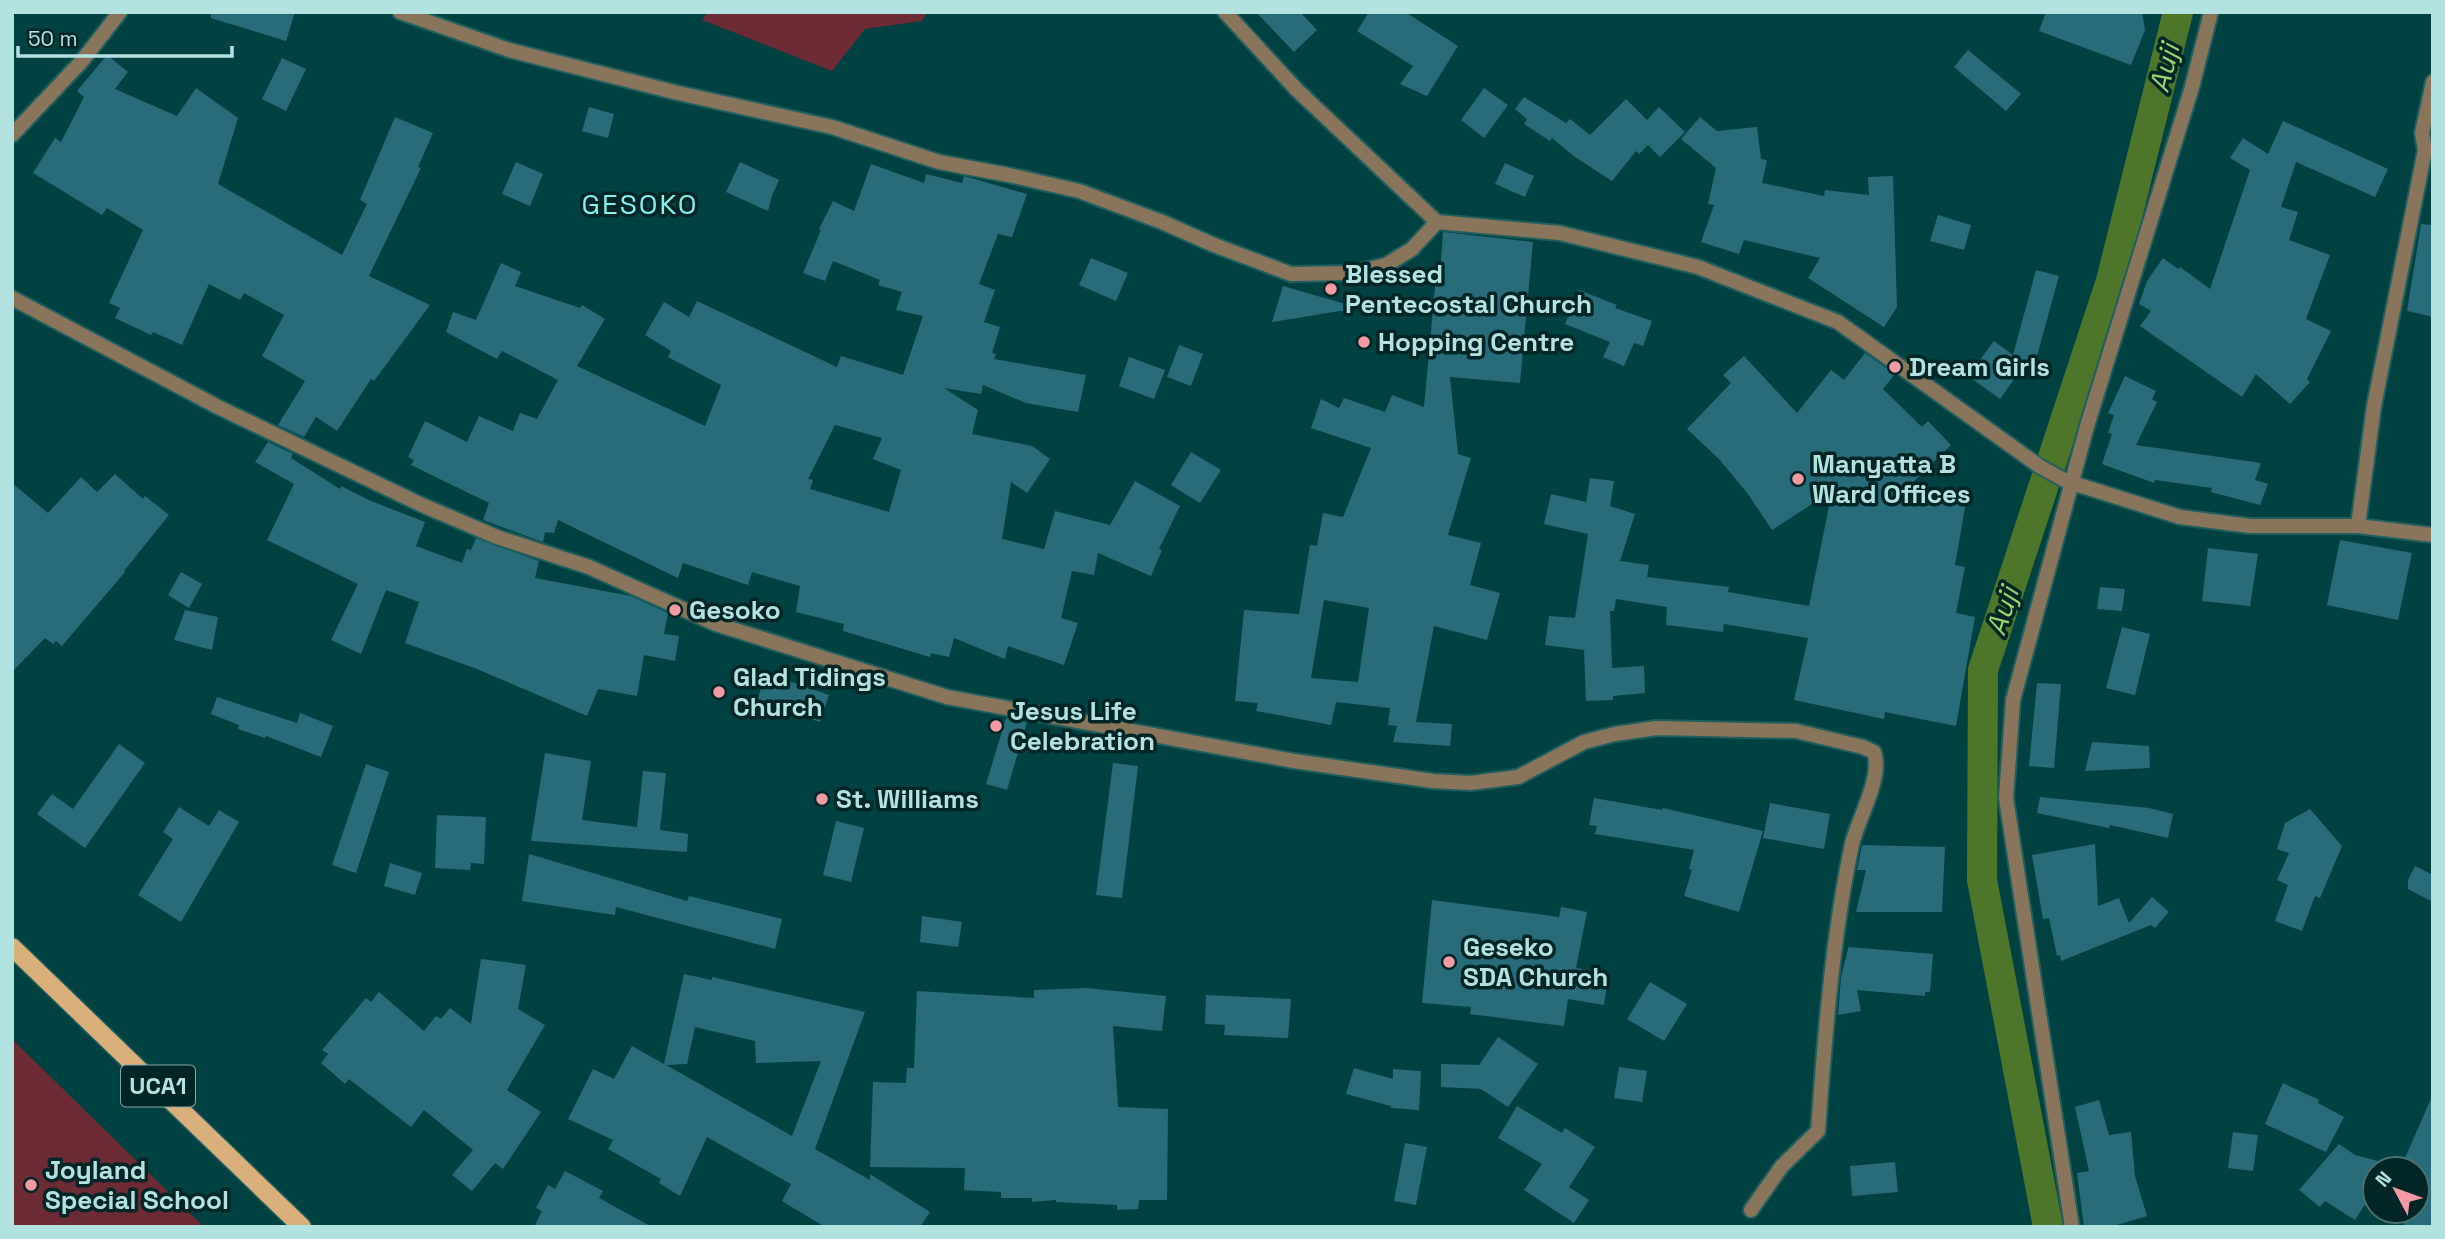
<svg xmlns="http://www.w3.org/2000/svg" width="2445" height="1239" font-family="'Space Grotesk',sans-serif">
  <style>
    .green { fill: #6d2b35 }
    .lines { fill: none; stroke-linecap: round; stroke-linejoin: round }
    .canal { stroke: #4d762a; stroke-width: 30 }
    .building { fill: #286b79; fill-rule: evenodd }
    .street-casing { stroke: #205f5e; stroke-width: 18 }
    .primary-casing { stroke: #205f5e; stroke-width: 21 }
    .street { stroke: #89755c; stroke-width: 14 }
    .primary { stroke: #d9b07b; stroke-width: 18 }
    .poi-dot { fill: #f49aa4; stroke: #022525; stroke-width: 2.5 }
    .labels { text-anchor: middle; stroke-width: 7; stroke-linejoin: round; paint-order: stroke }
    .shield { fill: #022525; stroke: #7eaaa9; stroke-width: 2 }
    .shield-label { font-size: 24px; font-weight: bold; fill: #b3e3e1 }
    .poi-label { font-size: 26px; font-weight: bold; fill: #b3e3e1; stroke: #022525; text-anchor: start }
    .water-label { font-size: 28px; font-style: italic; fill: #9ad46e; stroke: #022525 }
    .neighbourhood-label { font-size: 28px; letter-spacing: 2px; fill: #85f0ed; stroke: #022525 }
  </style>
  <rect width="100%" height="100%" fill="#004241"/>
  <g class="green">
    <polygon points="707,12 928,12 922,21 865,29 832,71 702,20"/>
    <polygon points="12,1039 204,1227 12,1227"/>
  </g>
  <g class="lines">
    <polyline class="canal" points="2048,1227 1982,880 1983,670 2111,281 2178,12"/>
  </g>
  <g class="building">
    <polygon points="211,12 295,12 286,41 211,18"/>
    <polygon points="1256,12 1300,12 1317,30 1294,52"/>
    <polygon points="1369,12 1405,12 1458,46 1427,96 1400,84 1413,66 1357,31"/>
    <polygon points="2046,12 2142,12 2145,30 2131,65 2039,31"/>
    <polygon points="1968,50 2021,94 2006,111 1954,67"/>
    <polygon points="107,55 128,72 115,89 177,116 196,88 238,118 218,184 342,255 367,204 360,200 395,117 433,133 418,167 421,168 369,276 430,305 374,381 371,379 337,431 316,417 304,437 278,425 305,381 262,356 284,315 244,293 240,300 209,284 182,345 153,332 151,335 115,318 120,308 109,303 143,230 107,208 102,215 33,173 55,138 61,142 84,97 77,91"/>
    <polygon points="282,58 306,69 286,111 262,99"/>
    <polygon points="1484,88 1508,105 1484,138 1461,120"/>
    <polygon points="1524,97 1566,123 1570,119 1590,135 1626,99 1647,120 1659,107 1685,132 1660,157 1648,145 1639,154 1636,151 1612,181 1575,157 1552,138 1550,141 1524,124 1527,119 1515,109"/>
    <polygon points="589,107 614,114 608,138 582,131"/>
    <polygon points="1700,117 1717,131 1757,127 1761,159 1767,160 1762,183 1824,196 1825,190 1869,195 1868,177 1893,176 1897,307 1884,327 1808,278 1820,258 1744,240 1739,254 1701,242 1714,205 1708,204 1716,168 1681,139"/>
    <polygon points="2283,121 2388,169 2375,197 2296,162 2281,207 2298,212 2289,240 2330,255 2306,319 2331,331 2307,379 2310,382 2290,404 2256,374 2242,397 2140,326 2151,311 2139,304 2147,281 2163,258 2178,269 2180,267 2210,289 2250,170 2230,158 2243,138 2268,154"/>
    <polygon points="516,162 543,174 530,206 502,194"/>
    <polygon points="740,162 779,180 772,196 768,211 726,192"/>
    <polygon points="1505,163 1534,176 1525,197 1495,184"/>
    <path d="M871,164L924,183L926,174L962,183L964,176L1027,194L1012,237L998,234L979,284L995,290L984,322L1000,327L992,353L996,354L994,359L1086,375L1078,412L1026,403L983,385L981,394L944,388L978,410L972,434L1032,446L1050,459L1027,493L1011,482L1002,539L1044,549L1055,511L1110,525L1135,481L1180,506L1159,549L1162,550L1151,576L1098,553L1094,575L1072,571L1061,618L1078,623L1064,665L1008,646L1005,659L954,638L949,657L931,653L930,657L843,631L844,624L796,612L800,586L752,572L748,585L683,563L678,578L558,520L554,533L545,532L543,542L483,520L489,503L411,465L414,460L408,457L425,421L467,442L479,416L513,431L520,413L537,419L558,380L502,351L497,359L446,332L453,312L476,320L501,263L521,272L515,286L580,308L582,305L605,319L577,366L705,426L721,385L668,357L671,351L645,335L664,302L689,317L697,301L837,367L841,356L903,375L923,316L896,310L902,292L878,285L880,280L833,261L825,281L803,273L821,230L819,229L833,201L854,211ZM835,425L882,438L873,459L901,470L889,512L810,489L813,480L808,479Z"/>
    <polygon points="1938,215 1971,225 1964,250 1930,241"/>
    <polygon points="2421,224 2433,225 2433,317 2407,311"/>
    <path d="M1443,232L1533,242L1520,383L1450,377L1458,454L1471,458L1448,535L1481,543L1470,585L1500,593L1487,640L1434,626L1416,722L1452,724L1450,746L1393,742L1397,726L1388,725L1390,708L1336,702L1331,725L1256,711L1258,703L1235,701L1244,610L1299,614L1310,545L1317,546L1323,513L1343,517L1371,448L1311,428L1321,399L1339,408L1344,398L1385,412L1392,395L1424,407L1436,276L1440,275ZM1324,600L1369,608L1358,682L1311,678Z"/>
    <polygon points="1091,258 1128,273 1116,301 1079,285"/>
    <polygon points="2036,270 2059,276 2037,356 2032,354 2000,399 1968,376 1994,341 2013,355"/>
    <polygon points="1283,286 1359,308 1272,322"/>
    <polygon points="1579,290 1617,305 1615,308 1652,321 1643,346 1634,343 1624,366 1603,357 1610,342 1565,324"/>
    <polygon points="1179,345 1203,354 1191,386 1167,377"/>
    <polygon points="1865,353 1895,374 1883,389 1922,427 1928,421 1951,445 1903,492 1966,502 1955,565 1965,567 1956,613 1975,617 1956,726 1885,712 1884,719 1794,700 1808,638 1724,624 1723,632 1666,625 1667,607 1616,599 1614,611 1610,611 1612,668 1644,666 1645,693 1613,696 1613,700 1586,701 1584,650 1545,645 1549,616 1575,618 1588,534 1544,524 1551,494 1586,502 1590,478 1614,481 1610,506 1635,514 1620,561 1649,565 1647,577 1729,587 1728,592 1809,606 1832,491 1772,530 1748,494 1719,459 1687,429 1731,383 1723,375 1744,356 1797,413 1831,370 1844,380"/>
    <polygon points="1129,357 1165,370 1154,399 1119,386"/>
    <polygon points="2125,376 2156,391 2152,399 2157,402 2136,445 2261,463 2255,480 2268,484 2260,505 2211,492 2212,488 2155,480 2154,483 2102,464 2112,434 2108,433 2114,415 2108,413"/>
    <polygon points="268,442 293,454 291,458 340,489 341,486 371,501 425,522 416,546 462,563 467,549 471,550 476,538 539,561 535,578 631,596 668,613 664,634 679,636 675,661 644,655 637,696 598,689 587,716 477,669 405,643 419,602 386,590 361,654 331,640 358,584 267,540 294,484 255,462"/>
    <polygon points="1191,452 1221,470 1200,503 1171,485"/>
    <polygon points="115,474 143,499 145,496 169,515 124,571 125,572 62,646 56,641 53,644 45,638 12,672 12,483 48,513 81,477 97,492"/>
    <polygon points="2340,540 2412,553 2398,620 2327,605"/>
    <polygon points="2208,548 2258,554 2250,606 2202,601"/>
    <polygon points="181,572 202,584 189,608 168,595"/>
    <polygon points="2100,587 2125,589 2122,611 2097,609"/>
    <polygon points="185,610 218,617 212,650 174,640"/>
    <polygon points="2122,627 2150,634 2135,695 2106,688"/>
    <polygon points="766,673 829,695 820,722 757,701"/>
    <polygon points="2037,683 2061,684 2054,768 2029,766"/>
    <polygon points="217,697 297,723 300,713 333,726 321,757 266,736 265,738 238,729 239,725 211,714"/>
    <polygon points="1006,718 1027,722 1007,790 986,784"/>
    <polygon points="2092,742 2149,746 2150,768 2085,771"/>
    <polygon points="119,744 145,763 85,848 37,814 52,794 73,809"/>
    <polygon points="545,753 591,761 582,820 637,827 643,771 666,773 660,830 688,834 687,852 531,841"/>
    <polygon points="1113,763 1138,766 1122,898 1096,895"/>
    <polygon points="366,764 389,772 356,873 332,865"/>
    <polygon points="2040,797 2149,808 2173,814 2168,838 2110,825 2109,828 2037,813"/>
    <polygon points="1594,798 1662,810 1663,808 1763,831 1739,912 1684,896 1692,870 1689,869 1694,850 1595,834 1597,826 1589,825"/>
    <polygon points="1770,803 1830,814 1824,849 1763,838"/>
    <polygon points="179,807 209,826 219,810 239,822 181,922 138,895 173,839 163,832"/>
    <polygon points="2310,809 2342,846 2320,898 2315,896 2302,931 2275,921 2288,885 2277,880 2289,853 2277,849 2285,823"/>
    <polygon points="437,815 486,817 484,864 471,863 470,870 435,868"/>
    <polygon points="836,821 864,828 851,882 823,875"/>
    <polygon points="2095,844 2098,906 2119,898 2129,923 2152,897 2169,912 2155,928 2151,925 2061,961 2060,955 2057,956 2049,918 2043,919 2032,855"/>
    <polygon points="1862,845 1945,847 1942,912 1856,912 1866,870 1857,870"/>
    <polygon points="529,854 687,901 689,896 782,919 775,949 616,907 615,915 522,901"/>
    <polygon points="390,863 422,873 415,895 384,886"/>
    <polygon points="2415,866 2433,875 2433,902 2408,889 2408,880"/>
    <polygon points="1432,900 1559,917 1561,907 1587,912 1576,968 1609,973 1604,1005 1568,999 1564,1026 1470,1014 1471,1007 1422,1003"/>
    <polygon points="922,916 962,922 958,947 920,942"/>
    <polygon points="1849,945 1849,947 1933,954 1930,992 1925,992 1925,996 1857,990 1861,1011 1838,1015 1841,977"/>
    <polygon points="481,959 526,965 518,1009 545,1025 507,1090 541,1112 503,1169 495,1163 472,1191 452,1175 473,1150 424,1110 411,1127 349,1079 345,1084 321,1063 328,1054 322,1050 366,998 371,1002 379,992 424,1031 436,1016 441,1019 450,1008 471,1024"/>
    <path d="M684,974L712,980V977L865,1012L815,1149L870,1180V1174L930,1212L920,1227H825L782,1201L791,1184L707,1137L680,1196L659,1183L661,1179L608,1149L613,1140L568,1119L593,1069L614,1079L632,1046L664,1064ZM695,1027L755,1041L756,1063L821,1061L792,1136L666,1065L687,1064Z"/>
    <polygon points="1650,982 1687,1004 1664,1041 1627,1019"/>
    <polygon points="1086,988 1166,996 1162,1031 1113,1026 1118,1107 1168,1109 1167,1200 1139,1200 1138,1209 1117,1210 1117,1205 1056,1202 1056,1200 1032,1202 1032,1198 1001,1198 1001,1192 964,1190 965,1168 870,1167 873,1082 906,1083 907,1068 914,1068 917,991 1034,998 1034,990"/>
    <polygon points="1206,995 1291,999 1288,1038 1224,1035 1225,1025 1205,1024"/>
    <polygon points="1498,1037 1538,1064 1508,1107 1481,1089 1441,1087 1441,1064 1479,1065"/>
    <polygon points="1619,1067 1647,1071 1642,1102 1614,1098"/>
    <polygon points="1354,1068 1393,1079 1393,1069 1421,1071 1419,1110 1391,1108 1391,1106 1346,1094"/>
    <polygon points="2283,1083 2319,1100 2318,1103 2344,1117 2326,1152 2265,1124"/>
    <polygon points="2433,1094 2433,1227 2403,1227 2407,1211 2417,1211 2417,1169 2375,1169 2375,1196 2371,1195 2355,1220 2325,1201 2320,1207 2299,1190 2339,1144 2355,1155 2401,1167"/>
    <polygon points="2099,1100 2109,1135 2131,1132 2135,1176 2147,1216 2110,1227 2084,1227 2077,1173 2089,1171 2075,1107"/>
    <polygon points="1517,1106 1562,1133 1565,1128 1595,1147 1569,1187 1589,1200 1574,1223 1524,1190 1542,1164 1498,1138"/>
    <polygon points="2233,1132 2258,1135 2253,1171 2228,1168"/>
    <polygon points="1405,1143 1427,1147 1416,1205 1394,1201"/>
    <polygon points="1895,1162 1898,1192 1852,1196 1850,1166"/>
    <polygon points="565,1171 603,1191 599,1198 652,1227 534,1227 542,1211 536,1208 548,1185 555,1189"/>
  </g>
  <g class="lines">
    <defs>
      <g id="street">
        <polyline points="400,12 509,50 678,93 832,127 939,162 1009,175 1079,191 1162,222 1214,245 1291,274 1351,273 1386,265 1412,249 1437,222 1560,233 1698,267 1838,322 2039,466 2066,481 2180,517 2250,526 2358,526 2433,535"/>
        <polyline points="1225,12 1297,90 1437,222"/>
        <polyline points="12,135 81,62 120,12"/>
        <path d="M12,298L218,407L422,505L497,537L589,567L716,624L947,697L1294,761L1433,781L1470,783L1518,777L1584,742L1615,734L1656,728L1796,731L1863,747L1874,752C1883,777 1858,819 1852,844C1832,939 1825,1035 1818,1131L1782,1166L1751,1210"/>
        <polyline points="2358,526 2374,406 2425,150 2422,133 2433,82"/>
        <polyline points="2072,1227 2006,798 2013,700 2087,426 2192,87 2211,12"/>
      </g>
      <polyline id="primary" points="12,947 302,1227"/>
    </defs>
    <use href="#street" class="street-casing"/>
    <use href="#primary" class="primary-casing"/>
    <use href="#street" class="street"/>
    <use href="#primary" class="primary"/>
  </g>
  <g class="poi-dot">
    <circle cx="1331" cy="289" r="7"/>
    <circle cx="1364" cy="342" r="7"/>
    <circle cx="1895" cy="367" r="7"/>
    <circle cx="1798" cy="479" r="7"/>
    <circle cx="675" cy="610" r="7"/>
    <circle cx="719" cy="692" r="7"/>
    <circle cx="996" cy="726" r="7"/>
    <circle cx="822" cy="799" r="7"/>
    <circle cx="1449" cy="962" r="7"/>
    <circle cx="31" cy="1185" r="7"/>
  </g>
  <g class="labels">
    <rect class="shield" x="121" y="1065.5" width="74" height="41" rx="5"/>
    <g class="shield-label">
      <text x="158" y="1094">UCA1</text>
    </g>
    <g class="poi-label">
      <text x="1345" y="283">Blessed<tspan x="1345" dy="30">Pentecostal Church</tspan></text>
      <text x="1378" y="351">Hopping Centre</text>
      <text x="1909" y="376">Dream Girls</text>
      <text x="1812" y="473">Manyatta B<tspan x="1812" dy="30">Ward Offices</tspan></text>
      <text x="689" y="619">Gesoko</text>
      <text x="733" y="686">Glad Tidings<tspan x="733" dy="30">Church</tspan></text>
      <text x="1010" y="720">Jesus Life<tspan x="1010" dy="30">Celebration</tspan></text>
      <text x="836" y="808">St. Williams</text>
      <text x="1463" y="956">Geseko<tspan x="1463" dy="30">SDA Church</tspan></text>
      <text x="45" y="1179">Joyland<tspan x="45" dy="30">Special School</tspan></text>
    </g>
    <g class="water-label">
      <text transform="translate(2164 68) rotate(-76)" y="10">Auji</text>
      <text transform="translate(2002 611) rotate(-72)" y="10">Auji</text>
    </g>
    <g class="neighbourhood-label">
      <text x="640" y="214">GESOKO</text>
    </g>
  </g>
  <rect width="2445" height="1239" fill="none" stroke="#b3e3e1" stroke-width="28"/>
  <g transform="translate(2396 1190) rotate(311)"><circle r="33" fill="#022525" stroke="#497170" stroke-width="2"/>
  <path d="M0-5L12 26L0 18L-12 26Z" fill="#f49aa4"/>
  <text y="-10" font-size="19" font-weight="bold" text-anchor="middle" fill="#b3e3e1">N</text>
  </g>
  <path d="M18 46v10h214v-10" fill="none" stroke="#b3e3e1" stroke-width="3.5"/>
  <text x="28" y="46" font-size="21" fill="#b3e3e1" stroke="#022525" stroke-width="5" paint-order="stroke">50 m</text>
</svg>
